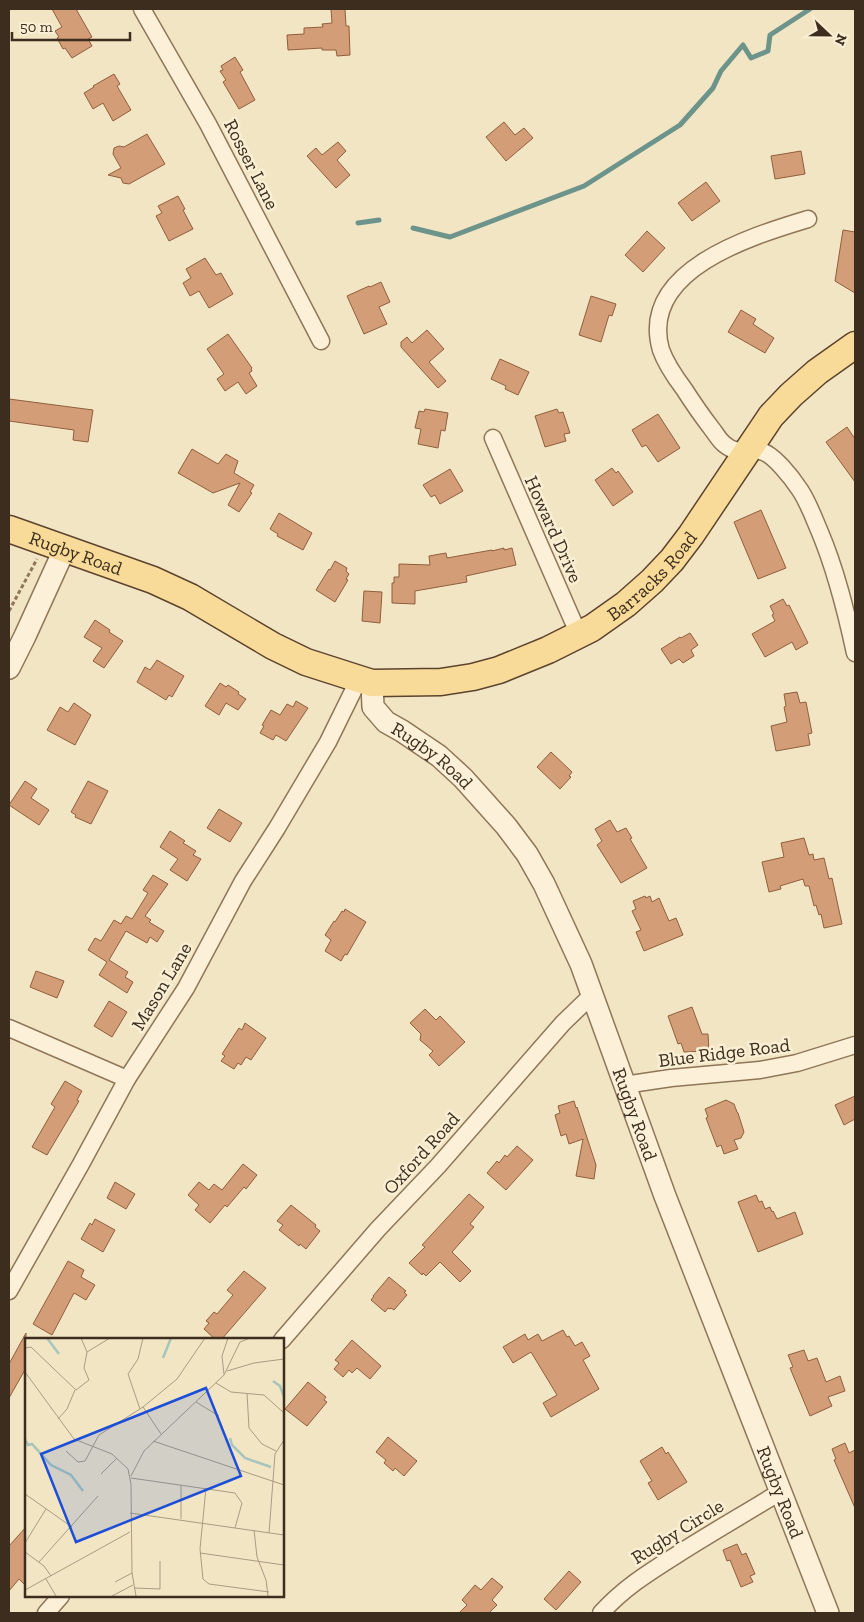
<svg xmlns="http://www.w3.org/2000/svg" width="864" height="1622" font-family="'Zilla Slab',serif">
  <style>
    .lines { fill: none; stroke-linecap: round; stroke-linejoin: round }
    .stream { stroke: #6c948b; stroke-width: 5 }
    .building { fill: #d39e77; stroke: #905e3c }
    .minor-casing { stroke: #8f7658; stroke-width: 19 }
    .tertiary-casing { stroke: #8f7658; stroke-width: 24 }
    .primary-casing { stroke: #5c432d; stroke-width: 29 }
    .path { stroke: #8f7658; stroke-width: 3; stroke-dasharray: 4 2.5; stroke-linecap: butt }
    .minor { stroke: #fcf1d8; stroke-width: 16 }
    .tertiary { stroke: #fcf1d8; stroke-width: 21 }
    .primary { stroke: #f8db99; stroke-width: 26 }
    .labels { text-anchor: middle; stroke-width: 5; stroke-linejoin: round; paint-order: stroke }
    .street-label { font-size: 19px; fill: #3d2d1e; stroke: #f9efd4 }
    .inset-river { fill: none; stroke: #a6c5bc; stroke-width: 2.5 }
    .inset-road { fill: none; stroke: #aa9b82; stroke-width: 1 }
    .view { fill: #1d4ed8; fill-opacity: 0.15; stroke: #1d4ed8; stroke-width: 2.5 }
    .inset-edge { fill: none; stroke: #3d2d1e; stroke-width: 2.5 }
  </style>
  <rect width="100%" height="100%" fill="#f2e5c4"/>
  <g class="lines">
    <g class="stream">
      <polyline points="358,223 379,220"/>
      <polyline points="413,228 450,237 584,186 680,125 713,88 721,71 743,45 751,58 768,51 770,35 810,9"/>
    </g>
  </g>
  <g class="building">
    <polygon points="52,9 76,9 92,37 88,39 92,46 72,58 65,48 63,49 57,38 59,37 55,31 62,27"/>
    <polygon points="331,9 345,9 346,26 349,26 350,55 337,56 336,50 322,50 322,48 288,50 287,35 304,34 304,28 323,27 322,24 332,23"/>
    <polygon points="235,57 243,70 240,72 255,100 239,109 223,82 226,80 220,71 223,70 221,66"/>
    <polygon points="114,74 120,84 117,86 131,110 113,121 103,103 93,109 84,93 94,87 93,86"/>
    <polygon points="504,122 515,135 524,128 533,138 506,161 486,137"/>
    <polygon points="147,134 165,164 129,184 123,183 121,178 108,175 121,168 113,154 114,148 119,146 124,147"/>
    <polygon points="338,142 346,151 337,160 350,175 336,188 307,156 316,148 322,155"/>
    <polygon points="801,151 805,174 775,179 771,156"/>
    <polygon points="706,182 720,201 692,221 678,203"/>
    <polygon points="178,196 185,209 183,210 193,229 169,241 156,216 162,213 158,206"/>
    <polygon points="843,230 855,232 855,293 835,281"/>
    <polygon points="647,231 665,248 643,272 625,255"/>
    <polygon points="205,258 216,275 221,273 233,294 209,308 199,291 190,296 183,283 191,278 186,269"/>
    <polygon points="381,282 390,302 379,307 387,324 364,334 347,296 369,286 370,287"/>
    <polygon points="591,296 616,304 612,316 609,315 601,342 579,335"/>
    <polygon points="741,310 756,319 753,324 774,338 765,353 728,332"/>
    <polygon points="427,330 444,349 429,362 446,381 438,388 401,347 401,342 407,337 412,343"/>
    <polygon points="228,334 252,368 251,369 252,371 249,373 257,386 246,394 238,382 225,391 217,379 224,374 207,349"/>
    <polygon points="500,359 529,372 518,395 505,389 506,386 491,379"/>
    <polygon points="9,399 93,410 88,442 73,440 74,430 9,421"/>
    <polygon points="425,409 448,413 445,431 441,430 438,448 418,444 421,429 415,428 419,411 424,412"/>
    <polygon points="557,409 559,413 563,412 570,433 564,434 566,441 545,447 535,416"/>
    <polygon points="658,414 680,448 658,462 646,445 642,447 632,430"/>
    <polygon points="847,427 855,439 855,482 826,442"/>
    <polygon points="192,449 218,464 226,454 238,461 234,473 254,485 250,492 252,493 239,512 228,505 240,483 213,493 178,473"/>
    <polygon points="612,468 616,473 618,471 633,492 613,506 595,480"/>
    <polygon points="450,469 463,491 440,504 435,495 431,497 423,485"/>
    <polygon points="761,510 786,568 758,579 734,522"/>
    <polygon points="279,513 312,533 303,550 277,536 278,534 270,529"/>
    <polygon points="504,548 504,550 512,548 516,565 466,576 467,582 415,591 415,604 392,603 392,583 394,583 394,577 399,577 399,564 430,565 429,556 446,553 447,558 492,550 492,551"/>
    <polygon points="335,561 347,568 346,571 349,574 346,579 348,580 335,602 316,590 329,569 330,570"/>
    <polygon points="364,591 382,592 380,623 362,621"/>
    <polygon points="783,599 787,606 789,605 808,643 796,650 792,642 765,657 752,634 775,621 772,615 774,614 770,606"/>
    <polygon points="95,620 110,630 109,632 123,641 104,668 93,661 102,648 84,637"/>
    <polygon points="690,633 698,645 691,650 694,656 683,663 679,659 671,664 661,649 680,637 681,638"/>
    <polygon points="157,660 184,676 172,697 169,695 166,700 137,682 145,667 150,670"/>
    <polygon points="220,683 226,687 228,685 239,692 238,694 246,699 238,710 226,703 219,715 205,706"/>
    <polygon points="797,692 800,703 806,702 812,733 808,734 810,745 776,751 771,726 787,722 784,707 786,706 784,694"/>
    <polygon points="296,701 308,708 286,741 276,735 273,740 260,733 264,726 262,725 271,710 280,715 287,704 293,707"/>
    <polygon points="74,703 91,715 75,745 47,730 60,707 68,712"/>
    <polygon points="551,752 572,772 569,776 571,777 560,789 537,767"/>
    <polygon points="25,781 37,789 31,798 49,810 39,825 9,805"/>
    <polygon points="88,781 108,791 91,824 75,817 76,815 71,812"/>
    <polygon points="219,809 242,823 230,842 207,828"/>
    <polygon points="610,820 617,832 626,828 632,838 630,839 647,868 621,883 597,845 602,841 595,829"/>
    <polygon points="170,831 185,841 183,843 196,851 193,855 201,859 187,881 170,870 178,859 160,847"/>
    <polygon points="804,838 809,855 813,854 814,860 824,858 829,879 832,878 842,924 824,928 821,914 819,915 816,905 814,906 809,886 805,886 803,879 780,886 781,889 769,892 762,862 784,857 781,843"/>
    <polygon points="153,875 168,884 145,916 151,920 149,922 164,931 157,942 150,937 147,943 126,931 109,960 128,972 125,977 133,982 127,993 99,975 107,962 88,950 95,938 101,941 114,920 121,924 126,916 132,919 148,893 143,890"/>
    <polygon points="645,896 646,898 650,896 652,902 659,898 669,921 676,918 683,935 644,951 636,932 641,930 632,911 636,909 633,901"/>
    <polygon points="345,909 366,922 347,955 345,954 341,961 325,951 331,940 325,935 334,921 335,922 342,911 344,912"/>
    <polygon points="36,971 64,981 57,998 30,987"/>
    <polygon points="109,1001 127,1012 112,1037 94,1026"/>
    <polygon points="692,1007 702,1034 708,1034 709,1051 684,1052 681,1043 678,1044 668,1016"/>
    <polygon points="425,1009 436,1020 440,1016 465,1042 439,1066 429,1055 433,1051 420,1040 421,1034 410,1023"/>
    <polygon points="245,1023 266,1038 251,1060 246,1057 241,1065 238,1063 234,1069 221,1061 225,1056 222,1054 239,1028 242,1030"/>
    <polygon points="65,1081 82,1091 77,1100 79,1101 47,1155 32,1147 55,1107 51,1104"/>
    <polygon points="855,1096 855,1119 844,1125 835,1105"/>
    <polygon points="726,1100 734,1104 737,1112 738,1113 744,1132 741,1138 734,1140 738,1149 724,1154 721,1145 717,1147 706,1118 708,1117 705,1109"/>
    <polygon points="574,1101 576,1108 577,1107 596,1165 594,1179 576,1176 583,1139 569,1144 566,1134 561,1136 555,1115 560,1113 558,1106"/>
    <polygon points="517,1146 533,1160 506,1190 487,1173 497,1161 499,1163 505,1155 507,1157"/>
    <polygon points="243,1164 257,1175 246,1189 244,1187 227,1207 225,1205 210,1223 195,1210 199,1205 188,1195 199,1182 209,1190 214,1184 222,1190"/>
    <polygon points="115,1182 135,1194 126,1209 107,1198"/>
    <polygon points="469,1194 484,1207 470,1224 474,1227 452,1252 471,1271 460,1282 440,1262 426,1276 423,1273 422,1275 409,1263 425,1247 422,1245"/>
    <polygon points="756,1195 759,1202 762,1201 765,1209 770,1207 772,1212 773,1211 777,1219 795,1212 803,1234 758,1252 738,1202"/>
    <polygon points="291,1205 316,1225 315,1227 320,1231 306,1249 300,1244 299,1246 279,1230 283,1225 277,1221"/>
    <polygon points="95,1219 115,1230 103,1252 81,1239 90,1223 92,1225"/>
    <polygon points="68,1261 84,1270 81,1277 95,1285 86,1300 74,1293 52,1335 33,1324"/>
    <polygon points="244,1271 266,1288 221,1340 216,1340 204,1329 209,1323 206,1321 214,1312 217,1314 233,1295 227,1290"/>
    <polygon points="389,1277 406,1291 404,1292 407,1295 394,1310 391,1308 390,1309 388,1308 385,1312 371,1300 374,1296 373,1296"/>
    <polygon points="563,1330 567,1337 569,1336 575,1346 582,1342 590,1356 583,1360 599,1389 551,1417 543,1403 557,1395 531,1352 513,1363 503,1347 525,1334 528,1340 538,1334 542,1341"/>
    <polygon points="26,1333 26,1368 9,1398 9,1364"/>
    <polygon points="352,1340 381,1366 370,1379 357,1368 352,1373 349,1370 343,1377 334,1369 339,1363 335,1360"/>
    <polygon points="804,1350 808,1361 817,1358 826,1382 840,1376 845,1391 828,1397 832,1406 810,1416 790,1368 793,1367 788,1355"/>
    <polygon points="308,1382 326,1397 324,1400 327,1402 307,1426 285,1409"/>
    <polygon points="388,1437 417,1461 404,1476 395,1468 393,1471 384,1463 386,1460 376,1452"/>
    <polygon points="845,1443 849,1453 855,1450 855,1508 834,1460 836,1459 832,1449"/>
    <polygon points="662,1447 666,1454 668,1452 687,1482 658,1500 648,1483 652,1481 640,1461"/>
    <polygon points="26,1527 26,1586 19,1579 9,1591 9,1546"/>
    <polygon points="737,1544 742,1555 746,1553 755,1574 750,1576 753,1582 741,1587 730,1560 727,1561 723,1550"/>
    <polygon points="569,1571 581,1582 556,1610 544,1599"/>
    <polygon points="492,1578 503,1587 492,1600 497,1605 489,1613 459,1613 467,1605 462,1600 475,1585 481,1590"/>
  </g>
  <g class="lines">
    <defs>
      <g id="minor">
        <polyline points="142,9 208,124 321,341"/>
        <path d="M808,219C752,236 638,270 661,350C666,364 675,377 684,389C693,403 702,416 712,429C716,434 719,440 724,444C738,456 746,448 760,451C773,453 792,478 800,490C808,502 813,516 819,530C836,570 846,611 855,653"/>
        <polyline points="493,438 579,635"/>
        <polyline points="9,1028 127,1079"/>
        <polyline points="624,1085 671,1078 760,1070 797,1063 855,1045"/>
        <polyline points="9,1291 81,1164 127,1079 186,988 243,881 277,828 328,742 359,679"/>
        <polyline points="282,1340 378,1229 438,1166 563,1023 592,995"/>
        <polyline points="46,1613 61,1596"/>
        <path d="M601,1613C625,1587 648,1573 678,1554C711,1533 746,1513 780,1492"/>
      </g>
      <g id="tertiary">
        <polyline points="9,668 25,636 65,548"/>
        <path id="s1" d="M372,683L373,707L386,722L402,731L439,756L463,778L506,826L527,854L544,884L581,964L665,1196L828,1613"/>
      </g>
      <g id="primary">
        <path id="s2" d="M9,529L153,580L190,597L273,646L306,662L359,679L372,683L441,682L473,677L499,670L548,650L592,628L626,604L652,581L672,560L691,535L771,416L791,395L817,372L855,345"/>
      </g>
    </defs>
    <use href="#minor" class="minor-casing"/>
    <use href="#tertiary" class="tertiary-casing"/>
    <use href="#primary" class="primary-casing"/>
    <polyline class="path" points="9,611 37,559"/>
    <use href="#minor" class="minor"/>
    <use href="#tertiary" class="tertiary"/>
    <use href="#primary" class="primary"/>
  </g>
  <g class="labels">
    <g class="street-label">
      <text transform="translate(252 164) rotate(63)" y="7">Rosser Lane</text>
      <text transform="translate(554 529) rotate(66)" y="7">Howard Drive</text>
      <text dy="7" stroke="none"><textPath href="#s2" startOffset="71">Rugby Road</textPath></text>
      <text dy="7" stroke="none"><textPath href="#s2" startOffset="706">Barracks Road</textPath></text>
      <text dy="7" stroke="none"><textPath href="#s1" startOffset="101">Rugby Road</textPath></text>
      <text transform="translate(161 986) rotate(-59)" y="7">Mason Lane</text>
      <text transform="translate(724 1052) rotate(-7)" y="7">Blue Ridge Road</text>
      <text dy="7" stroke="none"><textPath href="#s1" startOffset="521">Rugby Road</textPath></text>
      <text transform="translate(421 1153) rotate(-48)" y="7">Oxford Road</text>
      <text dy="7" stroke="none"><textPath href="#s1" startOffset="926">Rugby Road</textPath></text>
      <text transform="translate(677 1531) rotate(-32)" y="7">Rugby Circle</text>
    </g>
  </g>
  <g transform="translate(25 1338)">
    <rect width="259" height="259" fill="#f2e5c4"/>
    <path class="inset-river" d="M22,0L34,16M138,20L146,0M248,43L255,48L259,59M205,100L207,107L220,120L246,129M0,101L3,107L7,106L26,127L46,137L58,153"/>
    <path class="inset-road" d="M56,0L62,14M0,10L6,9L51,52L64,42L59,30L62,14L85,0M202,33L229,25L259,21M0,34L49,101L87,116L103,131L106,146L107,235L111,258M199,36L197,18L203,0M191,45L206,54L239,57L259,75M222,55L224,90L237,106L251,113M171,64L194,78M118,69L136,96M115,71L103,36L113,21L118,0M33,81L42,71L50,52M128,103L259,147M41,113L53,124L60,123L74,97L118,69L152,41L180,0M76,136L92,120M106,138L119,113L199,37L215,4L225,0M106,140L210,155L217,165L210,190M181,150L175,211L178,241L184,246L244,254M0,156L47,189M105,175L259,197M156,181V147M229,192L232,219L241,242L243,258M244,195L250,116L259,102M0,205L21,171M0,214L19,228L26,238M175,215L259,227M14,224L73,158M21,241L31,258M90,244L107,235M109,250L135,251V223M0,252L105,194M87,258L108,247"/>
    <path class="view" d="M181,50L216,138L51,204L16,116Z"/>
    <rect width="259" height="259" class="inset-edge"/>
  </g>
  <rect width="864" height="1622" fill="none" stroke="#3d2d1e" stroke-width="20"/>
  <g transform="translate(829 35) rotate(112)" stroke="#f9efd4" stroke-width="4" paint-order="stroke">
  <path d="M0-4L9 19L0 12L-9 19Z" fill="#3d2d1e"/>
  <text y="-8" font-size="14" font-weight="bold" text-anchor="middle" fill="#3d2d1e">N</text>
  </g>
  <path d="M12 32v8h118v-8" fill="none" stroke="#3d2d1e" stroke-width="2.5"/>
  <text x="20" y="32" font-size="15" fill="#3d2d1e" stroke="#f9efd4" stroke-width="4" paint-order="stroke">50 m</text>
</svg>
